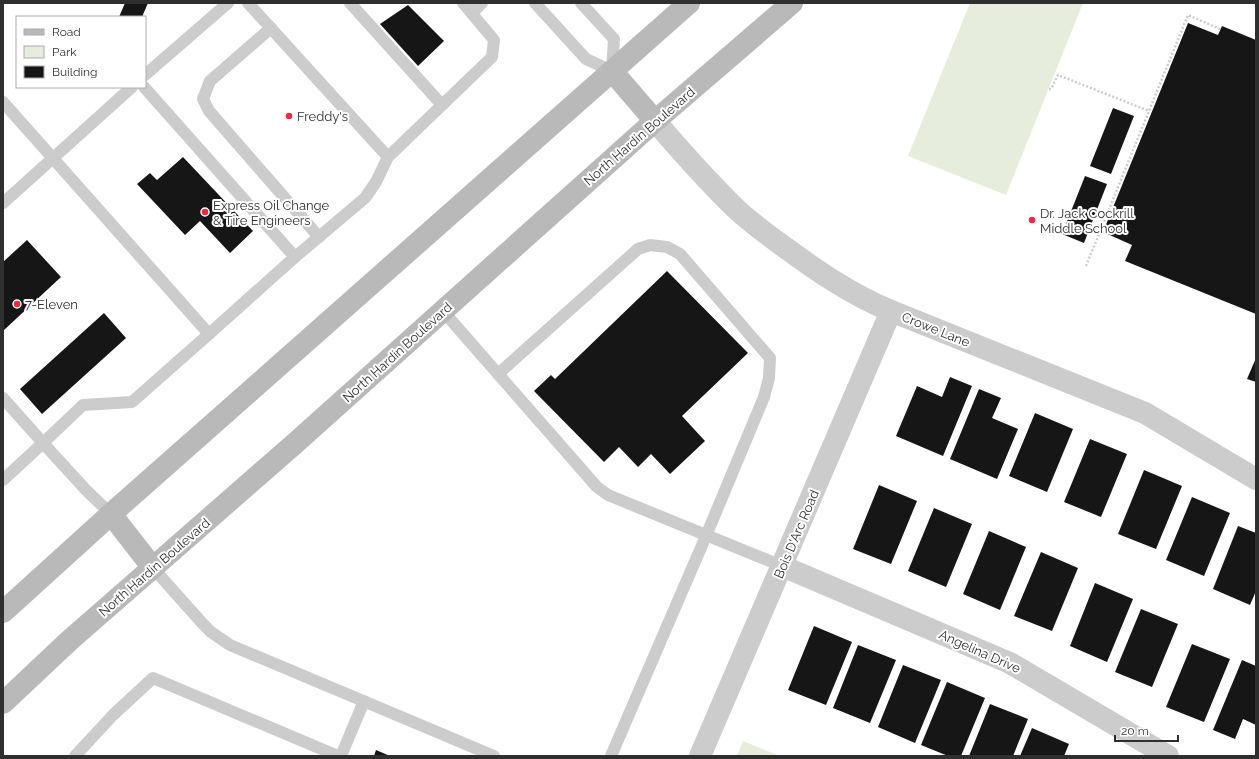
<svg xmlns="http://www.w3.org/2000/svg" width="1259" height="759" font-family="Raleway,sans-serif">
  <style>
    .green { fill: #e6eddc }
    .building { fill: #161616 }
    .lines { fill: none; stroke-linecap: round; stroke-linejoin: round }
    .path { stroke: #ccc; stroke-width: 2.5; stroke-dasharray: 2 2; stroke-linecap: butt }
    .service { stroke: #ccc; stroke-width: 12 }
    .minor { stroke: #ccc; stroke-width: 22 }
    .tertiary { stroke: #ccc; stroke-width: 22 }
    .secondary { stroke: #b9b9b9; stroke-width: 22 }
    .poi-dot { fill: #ef2845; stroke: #fff; stroke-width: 1.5 }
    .labels { text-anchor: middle; stroke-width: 4; stroke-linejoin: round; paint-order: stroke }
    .poi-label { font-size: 13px; fill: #2f2f2f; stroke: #fff; text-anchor: start }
    .street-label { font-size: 13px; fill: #2f2f2f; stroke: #fff }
  </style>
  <rect width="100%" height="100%" fill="#fff"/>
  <g class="green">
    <polygon points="970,3 1083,3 1006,195 908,156"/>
    <polygon points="743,741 780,756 737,756"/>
  </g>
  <g class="building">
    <polygon points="125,3 148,3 142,17 119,17"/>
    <polygon points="408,5 444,41 418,66 380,24"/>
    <polygon points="1188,23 1218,35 1222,26 1256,40 1256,314 1125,261 1132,245 1103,232"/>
    <polygon points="1113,108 1134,116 1111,174 1090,166"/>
    <polygon points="183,157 253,231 230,253 200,221 185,235 137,184 150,173 157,180"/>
    <polygon points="1085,176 1107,184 1084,243 1062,234"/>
    <polygon points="27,240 61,277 3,331 3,262"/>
    <polygon points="667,271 748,353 682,416 705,441 670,474 651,454 638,467 619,447 604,462 534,391 551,375 555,379"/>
    <polygon points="104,313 126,338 42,414 20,389"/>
    <polygon points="1256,358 1256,382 1247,379"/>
    <polygon points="950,377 972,386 943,456 896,436 917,386 942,397"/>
    <polygon points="979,389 1001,398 992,418 1018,429 997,479 950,459"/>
    <polygon points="1035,413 1073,429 1047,492 1009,476"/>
    <polygon points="1090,439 1127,454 1101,517 1064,502"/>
    <polygon points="1144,470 1182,486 1156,549 1118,534"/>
    <polygon points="879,485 917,501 891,564 853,549"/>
    <polygon points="1192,497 1230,513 1204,576 1166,560"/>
    <polygon points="934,508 972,524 946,587 908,571"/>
    <polygon points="1238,526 1256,533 1256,591 1250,605 1213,589"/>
    <polygon points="989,531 1026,547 1000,610 963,594"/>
    <polygon points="1041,552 1078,568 1052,631 1014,616"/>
    <polygon points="1095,583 1133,599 1107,662 1070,646"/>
    <polygon points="1141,609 1178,624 1152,687 1115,672"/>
    <polygon points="814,626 852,642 826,705 788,690"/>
    <polygon points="1192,644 1230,659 1204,722 1166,707"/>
    <polygon points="858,645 896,660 870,723 833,708"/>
    <polygon points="1242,660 1256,666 1256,725 1243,719 1235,739 1213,730"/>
    <polygon points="903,665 941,680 915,743 878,727"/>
    <polygon points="947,682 985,698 961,756 948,756 921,745"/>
    <polygon points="990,704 1028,719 1013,756 969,756"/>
    <polygon points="1032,728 1069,744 1064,756 1020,756"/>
    <polygon points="376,750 390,756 374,756"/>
  </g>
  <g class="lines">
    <g class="path">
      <polyline points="1049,89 1051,89 1058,75 1149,111"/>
      <polyline points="1086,266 1188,15 1220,29"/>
    </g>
    <g class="service">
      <polyline points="248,3 388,157 492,57 494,40 463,3"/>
      <polyline points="350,3 442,105"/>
      <polyline points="535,3 586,59 612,71 614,39 581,3"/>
      <polyline points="472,13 482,3"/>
      <polyline points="271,28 210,81 203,99 209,111 319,237"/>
      <polyline points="145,75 228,3"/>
      <polyline points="144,87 295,257 209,334"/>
      <polyline points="3,102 209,334 132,402 83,405 43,443 3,398"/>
      <polyline points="3,203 132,87"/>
      <polyline points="295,257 365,198 376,182 388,157"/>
      <polyline points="443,311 597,487 608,495 782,566"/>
      <polyline points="498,374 638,249 650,245 667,247 680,254 770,358 769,378 764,397 706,536 611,756"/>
      <polyline points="3,480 43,443 86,490 111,514"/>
      <polyline points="153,568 203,624 211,632 230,645 494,756"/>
      <polyline points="75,756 113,715 153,678 338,756"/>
      <polyline points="341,756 364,701"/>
    </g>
    <g class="minor">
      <polyline points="782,566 1010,663 1168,756"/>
      <polyline points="700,756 891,311 1145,413 1256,479"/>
    </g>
    <path class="tertiary" d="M655,121C679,149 704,177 731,204C746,219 765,233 783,246C817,271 852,295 891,311"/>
    <g class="secondary">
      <polyline points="612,71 655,121"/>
      <polyline points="111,514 153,568"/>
      <polyline points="3,612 111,514 689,3"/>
      <polyline points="3,703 70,640 292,446 655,121 792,3"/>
    </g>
  </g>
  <g class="poi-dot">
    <circle cx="289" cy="116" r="4"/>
    <circle cx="205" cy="212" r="4"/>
    <circle cx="1032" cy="220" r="4"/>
    <circle cx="17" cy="304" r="4"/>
  </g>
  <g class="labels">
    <g class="poi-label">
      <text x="297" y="121">Freddy's</text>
      <text x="213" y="210">Express Oil Change<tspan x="213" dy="15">&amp; Tire Engineers</tspan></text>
      <text x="1040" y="218">Dr. Jack Cockrill<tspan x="1040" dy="15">Middle School</tspan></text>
      <text x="25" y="309">7-Eleven</text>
    </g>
    <g class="street-label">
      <text transform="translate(639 136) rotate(-41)" y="5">North Hardin Boulevard</text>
      <text transform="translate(936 329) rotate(22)" y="5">Crowe Lane</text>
      <text transform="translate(397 352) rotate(-42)" y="5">North Hardin Boulevard</text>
      <text transform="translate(796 534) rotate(-67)" y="5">Bois D'Arc Road</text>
      <text transform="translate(154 567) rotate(-41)" y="5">North Hardin Boulevard</text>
      <text transform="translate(980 651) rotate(24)" y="5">Angelina Drive</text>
    </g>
  </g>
  <rect width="1259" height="759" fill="none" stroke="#2f2f2f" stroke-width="8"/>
  <rect x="16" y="16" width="130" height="72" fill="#ffffff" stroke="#acacac"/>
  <rect x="24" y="29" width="20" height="6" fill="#b9b9b9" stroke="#acacac"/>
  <text x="52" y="36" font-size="12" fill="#2f2f2f">Road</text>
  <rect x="24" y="46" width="20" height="12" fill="#e6eddc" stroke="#acacac"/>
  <text x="52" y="56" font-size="12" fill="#2f2f2f">Park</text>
  <rect x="24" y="66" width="20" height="12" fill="#161616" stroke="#acacac"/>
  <text x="52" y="76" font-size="12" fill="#2f2f2f">Building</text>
  <path d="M1115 735v6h63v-6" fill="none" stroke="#2f2f2f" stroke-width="2"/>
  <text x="1121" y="735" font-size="12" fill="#2f2f2f" stroke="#ffffff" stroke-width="3" paint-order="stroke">20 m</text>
</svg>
